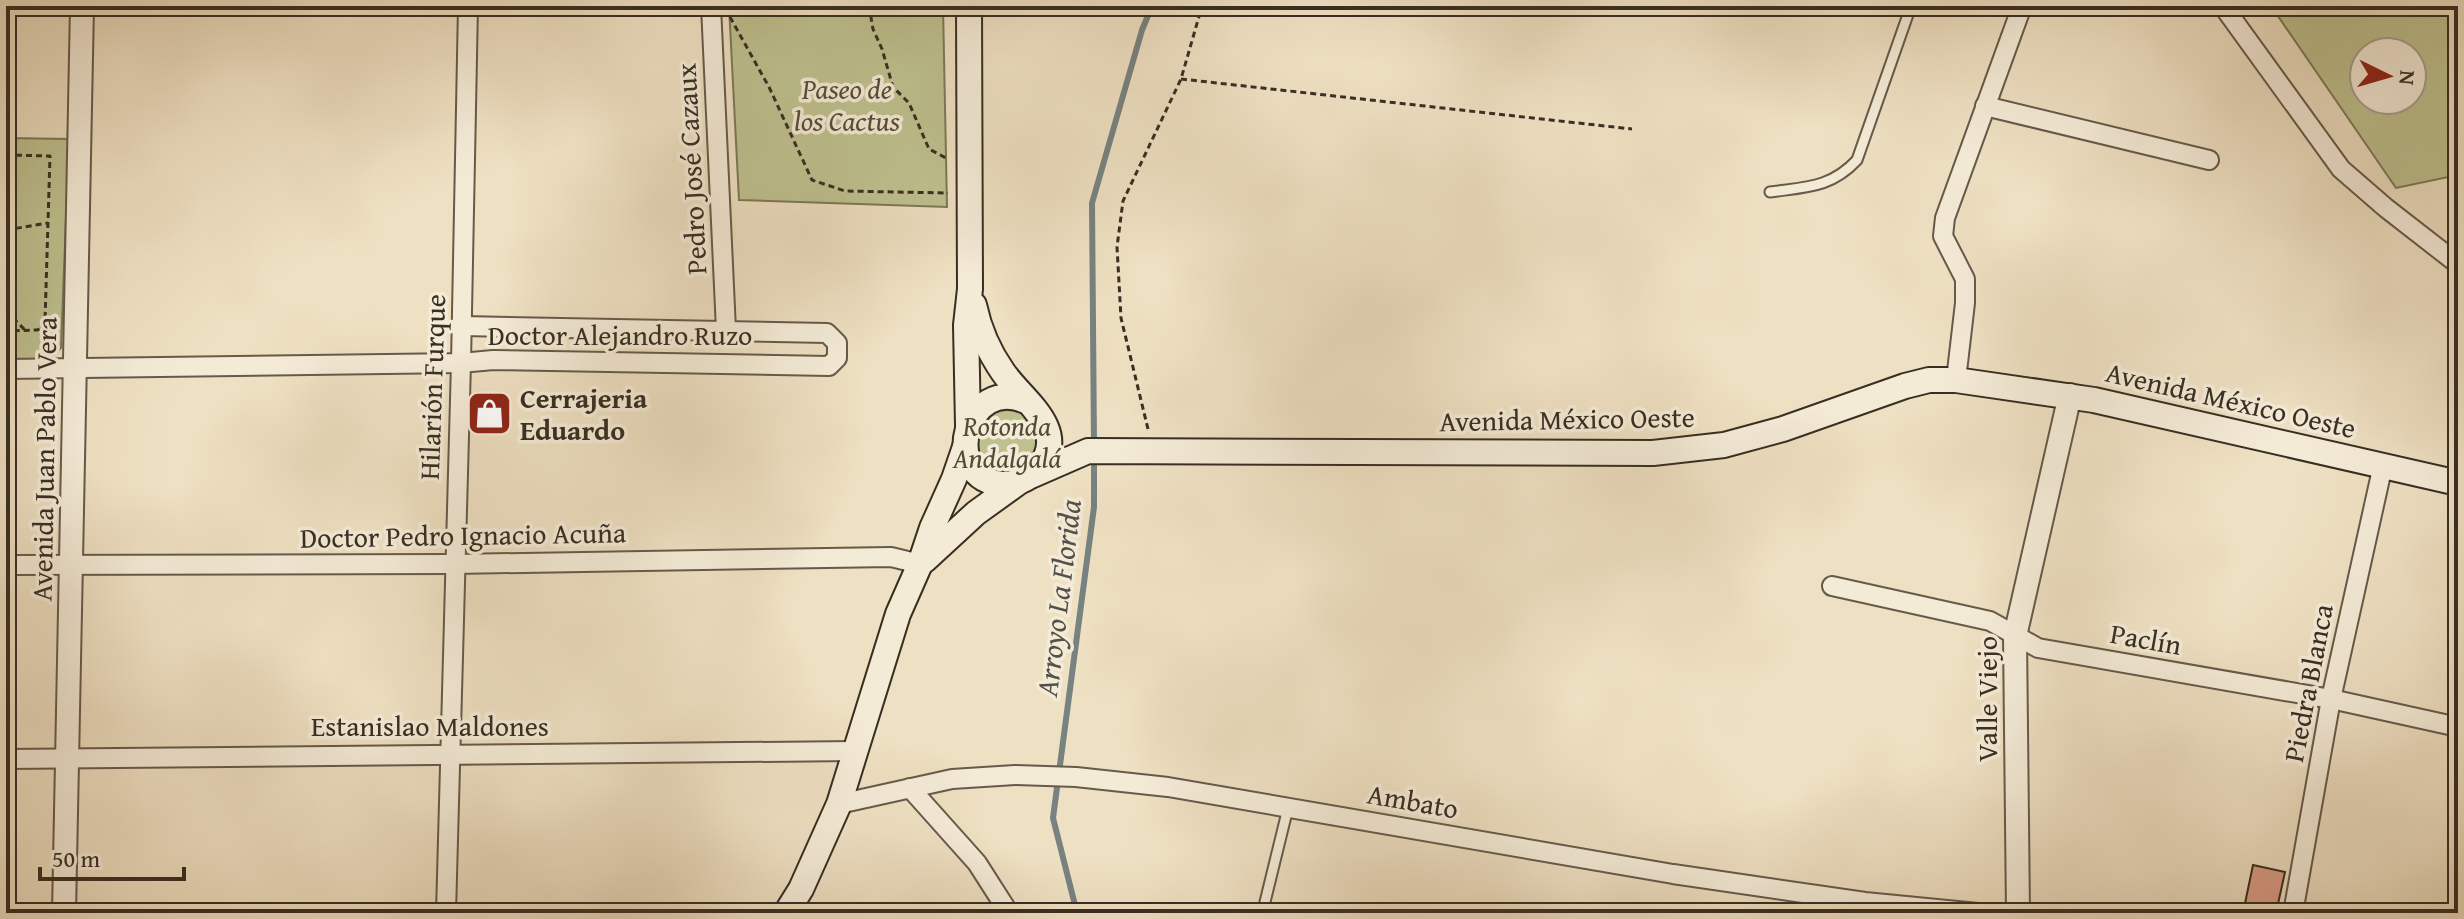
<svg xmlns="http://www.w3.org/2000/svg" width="2464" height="919" font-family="'Gentium Book Plus',serif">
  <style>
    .green { fill: #bec18f; stroke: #7b7858; stroke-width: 2; fill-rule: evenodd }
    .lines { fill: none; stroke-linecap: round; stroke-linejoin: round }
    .stream { stroke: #778281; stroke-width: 6 }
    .building { fill: #da9d86; stroke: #382e22; stroke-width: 2 }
    .service-casing { stroke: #665a4a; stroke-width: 13 }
    .minor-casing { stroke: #665a4a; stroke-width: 22 }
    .tertiary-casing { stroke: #665a4a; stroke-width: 26 }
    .secondary-casing { stroke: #382e22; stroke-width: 28 }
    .path { stroke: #382e22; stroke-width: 3; stroke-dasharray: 6 4; stroke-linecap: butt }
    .service { stroke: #f4ebd7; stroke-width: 9 }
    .minor { stroke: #f4ebd7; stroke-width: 18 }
    .tertiary { stroke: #f4ebd7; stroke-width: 22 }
    .secondary { stroke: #f4ebd7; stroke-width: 24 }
    .labels { text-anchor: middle; stroke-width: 7; stroke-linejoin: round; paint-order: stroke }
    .park-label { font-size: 28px; font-style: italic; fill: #534b38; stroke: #f4ebd7 }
    .street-label { font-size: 28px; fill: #382e22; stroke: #f4ebd7 }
    .poi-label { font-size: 28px; font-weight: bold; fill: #382e22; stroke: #f4ebd7; text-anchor: start }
    .water-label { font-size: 30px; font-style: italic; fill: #52514a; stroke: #f4ebd7 }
  </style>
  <rect width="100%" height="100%" fill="#eee0c2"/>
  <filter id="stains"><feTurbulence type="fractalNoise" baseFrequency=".0025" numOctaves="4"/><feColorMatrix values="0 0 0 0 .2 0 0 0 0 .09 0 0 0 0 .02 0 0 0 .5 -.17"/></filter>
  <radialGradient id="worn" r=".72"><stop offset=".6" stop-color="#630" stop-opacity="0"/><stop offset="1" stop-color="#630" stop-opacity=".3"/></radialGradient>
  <g class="green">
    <polygon points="729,6 943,6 947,207 739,200"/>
    <path d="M2271,6H2458V175L2396,188ZM2364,52H2412V100H2364Z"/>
    <path d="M6,138L69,139L61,348C48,366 26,361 6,361Z"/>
    <circle cx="1007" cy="442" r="32"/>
  </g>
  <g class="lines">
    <g class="stream">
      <polyline points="1094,445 1092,203 1142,30 1152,6"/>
      <polyline points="1077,913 1053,818 1094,507 1094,456"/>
    </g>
  </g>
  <polygon class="building" points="2253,865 2285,872 2276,913 2243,913"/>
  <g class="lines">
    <defs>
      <g id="service">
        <path d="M1770,192C1806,187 1831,188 1857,160L1911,6"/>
        <polyline points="1264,906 1288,808"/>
      </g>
      <g id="minor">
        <polyline points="711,6 726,330"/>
        <polyline points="2223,6 2341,169 2386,208 2458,264"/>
        <polyline points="1985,106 2209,160"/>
        <polyline points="6,369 461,363 493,360 829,366 837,358 837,343 827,333 462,326"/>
        <polyline points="1956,380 1965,303 1965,279 1943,236 1945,218 2022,6"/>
        <polyline points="6,565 454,564 891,557 920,564"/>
        <polyline points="1832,586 1990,621 2038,648 2331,699 2458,727"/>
        <polyline points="6,759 855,751"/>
        <polyline points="910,788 977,863 1009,913"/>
        <polyline points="839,804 952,779 1015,775 1076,777 1168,787 1673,874 1865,902 1978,913"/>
        <polyline points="446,913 461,363 468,6"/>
        <polyline points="2293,913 2331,699 2383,465"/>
      </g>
      <g id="tertiary">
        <polyline points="64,913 82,6"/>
        <polyline points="2018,913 2015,636 2070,395"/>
      </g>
      <g id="secondary">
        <path d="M974,305C979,329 989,352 1003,372C1022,400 1068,428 1041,465C1033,477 1019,484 1004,484C937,480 966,372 1028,402"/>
        <polyline points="968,425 966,325 970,289 969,6"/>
        <polyline points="1033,475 1088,451 1653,453 1724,445 1783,429 1905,386 1929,380 1956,380 2094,400 2458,483"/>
        <polyline points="925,560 976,513 1019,482"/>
        <polyline points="786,913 801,889 839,804 898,614 920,564 932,528 954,479 965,447"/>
      </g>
    </defs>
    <use href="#service" class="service-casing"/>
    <use href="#minor" class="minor-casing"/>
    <use href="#tertiary" class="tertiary-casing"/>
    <use href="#secondary" class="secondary-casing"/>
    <g class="path">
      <polyline points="869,6 873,29 882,49 893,87 909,103 929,149 948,159"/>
      <polyline points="730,17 769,87 812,180 845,191 948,193"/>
      <polyline points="1181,79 1632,129"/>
      <polyline points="6,155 50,156 45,321 43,328 37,330 6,331"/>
      <polyline points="6,230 48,223"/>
      <polyline points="6,311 26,331"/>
      <polyline points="1148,429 1121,318 1117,247 1123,201 1181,79 1202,6"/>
    </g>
    <use href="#service" class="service"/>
    <use href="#minor" class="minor"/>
    <use href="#tertiary" class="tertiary"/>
    <use href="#secondary" class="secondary"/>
  </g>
  <defs>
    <symbol id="shop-square" viewBox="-11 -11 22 22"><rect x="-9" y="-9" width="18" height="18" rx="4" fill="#8f2418" stroke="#f4ebd7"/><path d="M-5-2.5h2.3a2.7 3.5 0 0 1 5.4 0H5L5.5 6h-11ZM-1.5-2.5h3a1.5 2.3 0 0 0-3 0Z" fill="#fff"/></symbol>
  </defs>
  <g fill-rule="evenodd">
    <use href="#shop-square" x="464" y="388" width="51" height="51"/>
  </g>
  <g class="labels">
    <g class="park-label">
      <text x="847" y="99">Paseo de<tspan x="847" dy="32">los Cactus</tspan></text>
      <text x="1007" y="436">Rotonda<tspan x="1007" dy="32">Andalgalá</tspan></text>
    </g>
    <g class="street-label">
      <text transform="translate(691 169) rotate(-93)" y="10">Pedro José Cazaux</text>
      <text x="620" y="345">Doctor Alejandro Ruzo</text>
      <text transform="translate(432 387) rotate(-88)" y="10">Hilarión Furque</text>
      <text transform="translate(2231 400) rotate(13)" y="10">Avenida México Oeste</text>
      <text transform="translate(1567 419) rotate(-1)" y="10">Avenida México Oeste</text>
      <text transform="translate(44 459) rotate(-89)" y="10">Avenida Juan Pablo Vera</text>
      <text transform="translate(463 535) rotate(-1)" y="10">Doctor Pedro Ignacio Acuña</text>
      <text transform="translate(2146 639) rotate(10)" y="10">Paclín</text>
      <text transform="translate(2308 683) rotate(-79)" y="10">Piedra Blanca</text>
      <text transform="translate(1987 699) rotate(-90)" y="10">Valle Viejo</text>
      <text x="430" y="736">Estanislao Maldones</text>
      <text transform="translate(1413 801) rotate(10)" y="10">Ambato</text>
    </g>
    <g class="poi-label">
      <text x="520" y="408">Cerrajeria<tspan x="520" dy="32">Eduardo</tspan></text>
    </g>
    <g class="water-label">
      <text transform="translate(1059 598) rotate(-83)" y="10">Arroyo La Florida</text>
    </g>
  </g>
  <rect width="2464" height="919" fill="none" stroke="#eee0c2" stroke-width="32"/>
  <rect x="8" y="8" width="2448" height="903" fill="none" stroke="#382e22" stroke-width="4"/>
  <rect x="16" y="16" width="2432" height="887" fill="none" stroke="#382e22" stroke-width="2"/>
  <g transform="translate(2388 76) rotate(95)"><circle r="38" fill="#f4ebd7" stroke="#a99f8f" stroke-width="2"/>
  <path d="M0-6L14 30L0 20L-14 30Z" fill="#8f2418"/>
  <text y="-12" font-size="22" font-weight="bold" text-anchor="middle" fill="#382e22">N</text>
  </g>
  <path d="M40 867v12h144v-12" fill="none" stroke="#382e22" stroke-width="4"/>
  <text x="52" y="867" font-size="24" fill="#382e22" stroke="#f4ebd7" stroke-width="6" paint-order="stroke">50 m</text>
  <rect width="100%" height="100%" filter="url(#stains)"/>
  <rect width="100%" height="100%" fill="url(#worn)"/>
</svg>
